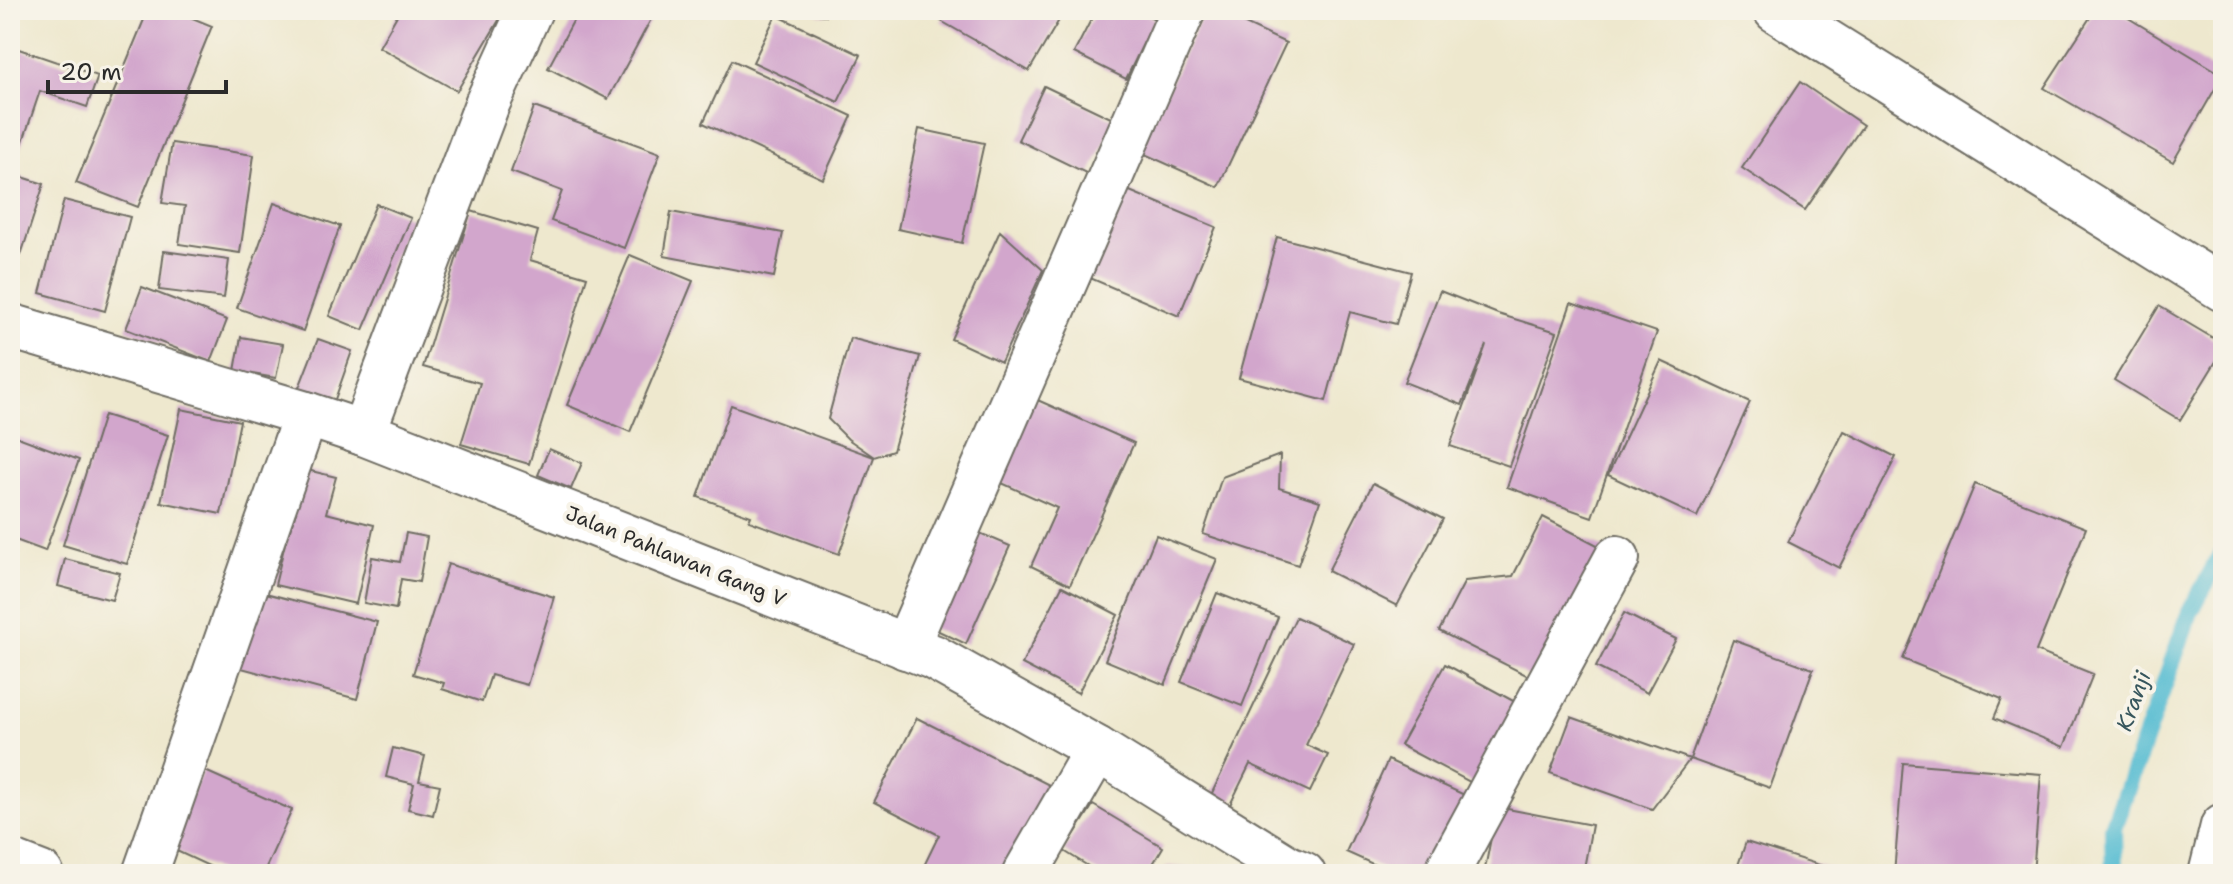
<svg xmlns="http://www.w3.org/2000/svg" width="2233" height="884" font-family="'Shantell Sans',sans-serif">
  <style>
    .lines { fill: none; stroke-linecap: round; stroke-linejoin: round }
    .stream { stroke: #53bbd1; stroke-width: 18 }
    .building { fill: #d2a6cc }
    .street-casing { stroke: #6f6d64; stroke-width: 48 }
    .street { stroke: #fff; stroke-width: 44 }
    .labels { text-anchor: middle; stroke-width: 8; stroke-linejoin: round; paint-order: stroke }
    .street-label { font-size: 20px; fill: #2b2b2b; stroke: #f7f3e8 }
    .water-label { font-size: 22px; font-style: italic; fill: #37565d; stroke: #f7f3e8 }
  </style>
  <rect width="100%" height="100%" fill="#f7f3e8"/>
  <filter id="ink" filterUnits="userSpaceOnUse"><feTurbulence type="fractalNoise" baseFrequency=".0125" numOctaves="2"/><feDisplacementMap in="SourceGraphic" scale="16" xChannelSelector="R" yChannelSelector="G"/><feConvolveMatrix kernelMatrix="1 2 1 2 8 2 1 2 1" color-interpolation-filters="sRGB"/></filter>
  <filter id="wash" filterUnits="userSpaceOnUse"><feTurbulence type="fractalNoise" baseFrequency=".006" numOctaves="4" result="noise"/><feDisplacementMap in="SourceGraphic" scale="32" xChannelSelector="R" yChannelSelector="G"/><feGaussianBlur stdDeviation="1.8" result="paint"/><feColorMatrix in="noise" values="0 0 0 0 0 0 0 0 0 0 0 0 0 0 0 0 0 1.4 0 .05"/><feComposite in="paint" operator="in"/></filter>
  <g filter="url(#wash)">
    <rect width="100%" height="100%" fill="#eee8ce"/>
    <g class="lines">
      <polyline class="stream" points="2114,874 2113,828 2190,612 2223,551"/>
    </g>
    <g id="blocks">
      <g class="building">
        <polygon points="148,10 173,10 212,26 138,207 76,183"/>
        <polygon points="400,10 505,10 457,91 379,47"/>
        <polygon points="579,10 656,10 608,99 548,68"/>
        <polygon points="802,10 827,10 826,16"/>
        <polygon points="948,10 1065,10 1029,71 941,21"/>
        <polygon points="1096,10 1137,10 1155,19 1126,79 1074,53"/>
        <polygon points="1205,10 1215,10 1286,43 1218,187 1138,151"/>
        <polygon points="2095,10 2115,10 2223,75 2173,162 2044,88"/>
        <polygon points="776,15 861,55 838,102 753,62"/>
        <polygon points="10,46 98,76 87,107 40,91 20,150 10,147"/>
        <polygon points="732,60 852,116 823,179 703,123"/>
        <polygon points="1800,82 1863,125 1805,210 1742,168"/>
        <polygon points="1044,86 1115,120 1090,175 1018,140"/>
        <polygon points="534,107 660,153 624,248 551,221 562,191 511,172"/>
        <polygon points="919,129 984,143 962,243 898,229"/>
        <polygon points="172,143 254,155 240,253 179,244 185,206 162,203"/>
        <polygon points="10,173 44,184 21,255 10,251"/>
        <polygon points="1120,187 1216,227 1179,316 1083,275"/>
        <polygon points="64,200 130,217 105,311 40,293"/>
        <polygon points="274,203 340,226 303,331 237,308"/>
        <polygon points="376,204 411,218 363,330 329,316"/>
        <polygon points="471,211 538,231 530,260 587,277 529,464 461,444 480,383 423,367"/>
        <polygon points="671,212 783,233 774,277 664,256"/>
        <polygon points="1000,231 1043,270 1001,362 951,339"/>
        <polygon points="1277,237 1411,272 1396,324 1350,312 1326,401 1239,378"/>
        <polygon points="164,251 229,260 224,298 159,290"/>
        <polygon points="630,255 693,281 630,432 567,405"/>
        <polygon points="10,263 19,265 13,292 10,292"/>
        <polygon points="142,287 227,320 211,362 126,329"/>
        <polygon points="1440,291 1498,314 1557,332 1509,466 1450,446 1486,345 1462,405 1404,382"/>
        <polygon points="1571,303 1657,332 1592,517 1507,487"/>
        <polygon points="2159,306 2223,344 2223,350 2180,420 2114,380"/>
        <polygon points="241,337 283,344 276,378 235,371"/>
        <polygon points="850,338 920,356 893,451 874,457 848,439 828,419"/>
        <polygon points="318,339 352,351 333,405 297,393"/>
        <polygon points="1661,361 1750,402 1697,517 1608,475"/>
        <polygon points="1033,398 1134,443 1070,585 1031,566 1057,508 995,480"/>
        <polygon points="731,405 874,457 839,554 749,521 751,516 698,497"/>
        <polygon points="181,409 240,421 221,514 161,502"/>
        <polygon points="104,415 168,435 127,564 63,545"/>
        <polygon points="1844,431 1896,457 1839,568 1788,542"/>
        <polygon points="10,434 79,460 45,551 10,538"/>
        <polygon points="549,449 582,463 571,489 538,475"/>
        <polygon points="1280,455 1279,488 1320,501 1298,565 1203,534 1222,477"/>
        <polygon points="303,469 336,477 326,513 374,525 356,604 275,585"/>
        <polygon points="1373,483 1443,519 1397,606 1328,571"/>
        <polygon points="1975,484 2086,528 2036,651 2093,674 2064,747 1994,718 2002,699 1903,659"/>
        <polygon points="1543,517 1607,550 1540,682 1439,631 1465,581 1513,576"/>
        <polygon points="968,528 1010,546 966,644 926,625"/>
        <polygon points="406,533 427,537 419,582 401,579 396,609 364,603 372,557 400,562"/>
        <polygon points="1156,535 1217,559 1165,685 1105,660"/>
        <polygon points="65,559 120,573 112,600 58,586"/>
        <polygon points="448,564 554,597 527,685 491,675 482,702 442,689 444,683 413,674"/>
        <polygon points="1062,586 1118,615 1078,693 1022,664"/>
        <polygon points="254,590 377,622 357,699 234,666"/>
        <polygon points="1217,593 1278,617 1242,706 1181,682"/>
        <polygon points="1624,613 1676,639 1647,693 1596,667"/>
        <polygon points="1296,617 1354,644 1306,745 1328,755 1310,792 1250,764 1228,809 1211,795"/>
        <polygon points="1733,640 1813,669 1770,788 1690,759"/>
        <polygon points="1445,664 1528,709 1485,790 1400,745"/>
        <polygon points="1571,717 1690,759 1652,809 1550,773"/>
        <polygon points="917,718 1059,790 1015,874 920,874 939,835 874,802"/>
        <polygon points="393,748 425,756 419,781 440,785 433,815 408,809 414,784 386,777"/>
        <polygon points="1388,760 1469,797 1434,874 1395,874 1346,852"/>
        <polygon points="1903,763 2041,774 2033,874 1894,874"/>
        <polygon points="203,770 292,810 263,874 226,874 168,847"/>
        <polygon points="1093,805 1163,847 1147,874 1101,874 1064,851"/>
        <polygon points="1497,807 1592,825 1583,874 1484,874"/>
        <polygon points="1746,842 1845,873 1845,874 1735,874"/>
        <polygon points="1168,866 1208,870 1212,874 1157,874"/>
      </g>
    </g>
  </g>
  <g filter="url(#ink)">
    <use href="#blocks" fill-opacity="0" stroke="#6f6d64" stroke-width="2"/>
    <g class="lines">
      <defs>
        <g id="street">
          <polyline points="1776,10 2223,289"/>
          <polyline points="10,326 306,414 363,433 933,657 1097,749 1288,868 1303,874"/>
          <polyline points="363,433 487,104 530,10"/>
          <polyline points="906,647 1183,10"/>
          <polyline points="10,862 41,874"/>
          <polyline points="145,874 306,414"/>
          <polyline points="1025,874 1097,749"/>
          <polyline points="1446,874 1617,558"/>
          <polyline points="2211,874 2223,826"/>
        </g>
      </defs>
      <use href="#street" class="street-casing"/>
      <use href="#street" class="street"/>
    </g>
  </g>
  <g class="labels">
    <g class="street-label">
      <text transform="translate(676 556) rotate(22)" y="7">Jalan Pahlawan Gang V</text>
    </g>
    <g class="water-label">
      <text transform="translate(2133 701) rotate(-70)" y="8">Kranji</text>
    </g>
  </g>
  <rect width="2233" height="884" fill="none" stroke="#f7f3e8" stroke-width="40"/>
  <path d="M48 80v12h178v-12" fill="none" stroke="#2b2b2b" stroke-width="4"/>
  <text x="60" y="80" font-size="24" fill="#2b2b2b" stroke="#f7f3e8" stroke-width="6" paint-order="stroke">20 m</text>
</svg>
